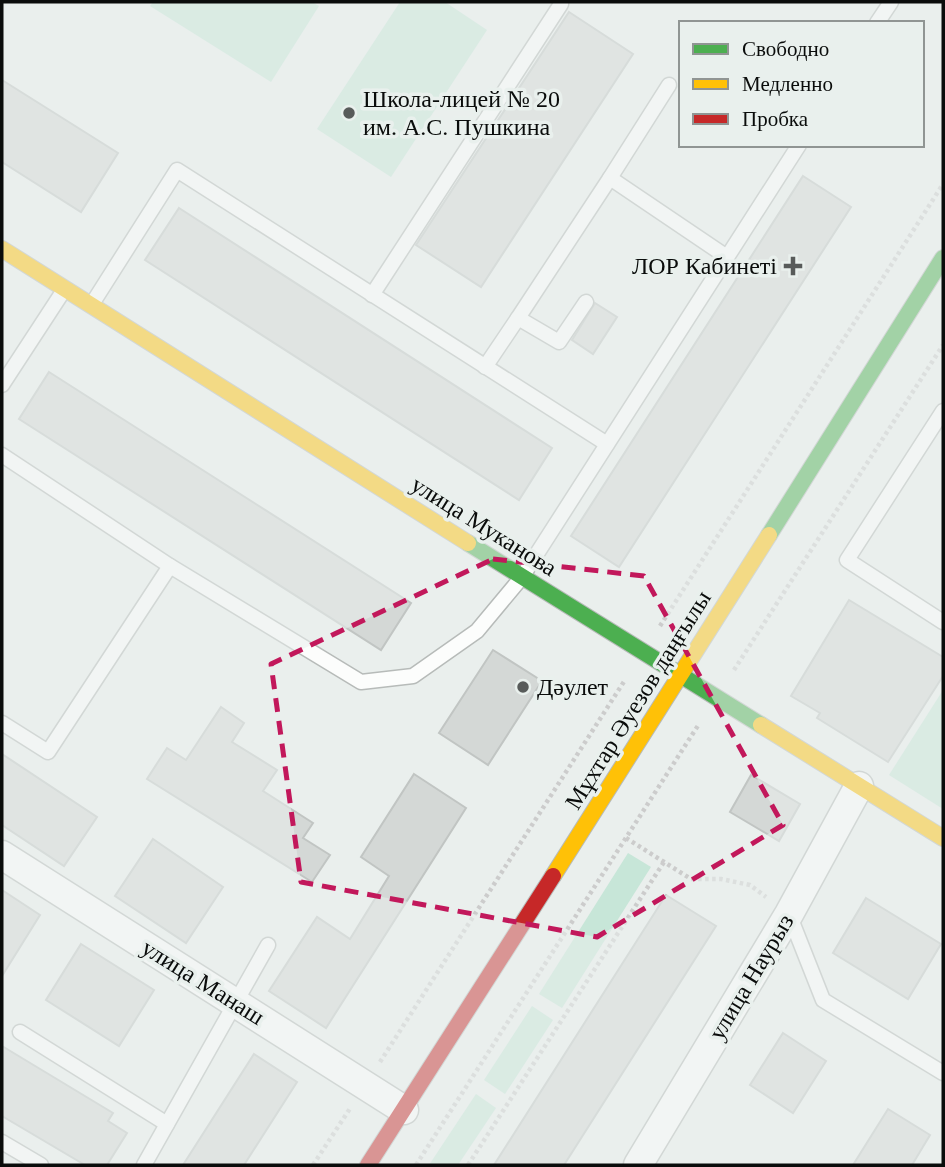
<svg xmlns="http://www.w3.org/2000/svg" width="945" height="1167" font-family="Georgia,serif">
  <style>
    .green { fill: #c7e6d8 }
    .building { fill: #d4d8d6; stroke: #c1c5c3; stroke-width: 2 }
    .lines { fill: none; stroke-linecap: round; stroke-linejoin: round }
    .lane-casing { stroke: #b7bbb9; stroke-width: 17 }
    .street-casing { stroke: #b7bbb9; stroke-width: 31 }
    .fast-casing { stroke: #b7bbb9; stroke-width: 18 }
    .slow-casing { stroke: #b7bbb9; stroke-width: 18 }
    .jam-casing { stroke: #b7bbb9; stroke-width: 18 }
    .path { stroke: #ccc; stroke-width: 4.5; stroke-dasharray: 3.5 3.5; stroke-linecap: butt }
    .lane { stroke: #fcfdfc; stroke-width: 14 }
    .street { stroke: #fcfdfc; stroke-width: 28 }
    .fast { stroke: #4caf50; stroke-width: 16 }
    .slow { stroke: #ffc107; stroke-width: 16 }
    .jam { stroke: #c62828; stroke-width: 16 }
    .marked { fill: none; stroke: #c2185b; stroke-width: 5; stroke-dasharray: 14 9; stroke-linejoin: round }
    .poi-dot { fill: #585b5a; stroke: #e9f0ed; stroke-width: 2.5 }
    .labels { text-anchor: middle; stroke-width: 7; stroke-linejoin: round; paint-order: stroke }
    .poi-label { font-size: 24px; fill: #0a0c0b; stroke: #e9f0ed; text-anchor: start }
    .street-label { font-size: 24px; fill: #0a0c0b; stroke: #e9f0ed }
  </style>
  <rect width="100%" height="100%" fill="#eaefed"/>
  <g class="green">
    <polygon points="153,2 312,2 319,6 271,82 150,6"/>
    <polygon points="400,2 445,2 487,30 391,177 317,129"/>
    <polygon points="943,690 943,809 889,775"/>
    <polygon points="628,853 651,867 562,1008 539,994"/>
    <polygon points="532,1006 553,1020 505,1094 484,1080"/>
    <polygon points="476,1094 496,1108 458,1165 429,1165"/>
  </g>
  <g class="building">
    <polygon points="569,12 633,54 481,287 416,245"/>
    <polygon points="2,80 118,153 81,212 2,162"/>
    <polygon points="803,176 851,207 619,567 571,536"/>
    <polygon points="179,208 552,448 519,500 145,260"/>
    <polygon points="595,303 617,317 593,354 572,340"/>
    <polygon points="49,372 411,603 381,650 19,419"/>
    <polygon points="849,600 943,657 943,676 888,762 817,718 820,713 791,696"/>
    <polygon points="493,650 542,681 488,765 439,733"/>
    <polygon points="221,707 244,723 232,742 277,770 263,791 313,823 303,838 330,855 312,882 147,779 167,748 186,760"/>
    <polygon points="2,754 97,817 64,866 2,825"/>
    <polygon points="414,774 466,808 326,1028 269,991 317,917 350,939 389,876 361,857"/>
    <polygon points="751,775 800,804 779,841 730,812"/>
    <polygon points="153,839 223,887 186,943 115,896"/>
    <polygon points="2,890 40,915 2,976"/>
    <polygon points="666,895 716,926 564,1165 494,1165"/>
    <polygon points="866,898 941,944 908,999 833,953"/>
    <polygon points="81,944 154,990 119,1046 46,1000"/>
    <polygon points="783,1033 826,1061 793,1113 750,1085"/>
    <polygon points="2,1046 113,1113 108,1121 127,1133 107,1165 85,1165 2,1116"/>
    <polygon points="254,1054 297,1082 244,1165 183,1165"/>
    <polygon points="888,1109 930,1135 912,1165 853,1165"/>
  </g>
  <g class="lines">
    <defs>
      <g id="lane">
        <polyline points="877,23 891,2"/>
        <polyline points="610,178 669,85"/>
        <polyline points="372,295 561,4"/>
        <polyline points="586,302 559,342 518,318 610,178 727,257"/>
        <polyline points="92,304 177,170 607,444"/>
        <polyline points="485,367 518,318"/>
        <polyline points="2,385 64,290"/>
        <polyline points="943,411 847,560 943,622"/>
        <polyline points="2,455 170,566 48,752 2,723"/>
        <polyline points="170,566 361,682 413,676 477,631 522,577 799,145"/>
        <polyline points="789,914 823,1000 943,1073"/>
        <polyline points="20,1032 167,1124"/>
        <polyline points="2,1142 41,1165"/>
        <polyline points="144,1165 268,945"/>
      </g>
      <g id="street">
        <polyline points="2,855 404,1110"/>
        <polyline points="638,1165 789,914 859,786"/>
      </g>
      <g id="fast">
        <polyline points="769,535 943,258"/>
        <polyline points="468,543 761,725"/>
      </g>
      <g id="slow">
        <polyline points="2,249 468,543"/>
        <polyline points="761,725 943,838"/>
        <polyline points="553,876 769,535"/>
      </g>
      <polyline id="jam" points="368,1165 553,876"/>
    </defs>
    <use href="#lane" class="lane-casing"/>
    <use href="#street" class="street-casing"/>
    <use href="#fast" class="fast-casing"/>
    <use href="#slow" class="slow-casing"/>
    <use href="#jam" class="jam-casing"/>
    <g class="path">
      <polyline points="660,626 943,184"/>
      <polyline points="734,670 943,345"/>
      <polyline points="626,838 691,879 721,879 750,885 766,897"/>
      <polyline points="380,1062 625,680"/>
      <polyline points="313,1165 351,1107"/>
      <polyline points="416,1165 699,724"/>
      <polyline points="468,1165 664,862"/>
    </g>
    <use href="#lane" class="lane"/>
    <use href="#street" class="street"/>
    <use href="#fast" class="fast"/>
    <use href="#slow" class="slow"/>
    <use href="#jam" class="jam"/>
  </g>
  <path d="M0 0H945V1167H0ZM493,559L644,576L783,825L597,937L301,882L271,664Z" fill="#eaefed" fill-opacity=".55" fill-rule="evenodd"/>
  <path class="marked" d="M493,559L644,576L783,825L597,937L301,882L271,664Z"/>
  <g class="poi-dot">
    <circle cx="349" cy="113" r="7"/>
    <path d="M789.5 255.5h7v7h7v7h-7v7h-7v-7h-7v-7h7z"/>
    <circle cx="523" cy="687" r="7"/>
  </g>
  <g class="labels">
    <g class="poi-label">
      <text x="363" y="107">Школа-лицей № 20<tspan x="363" dy="28">им. А.С. Пушкина</tspan></text>
      <text x="777" y="274" text-anchor="end">ЛОР Кабинетi</text>
      <text x="537" y="695">Дәулет</text>
    </g>
    <g class="street-label">
      <text transform="translate(484 526) rotate(32)" y="8">улица Муканова</text>
      <text transform="translate(638 700) rotate(-58)" y="8">Мұхтар Әуезов даңғылы</text>
      <text transform="translate(751 977) rotate(-59)" y="8">улица Наурыз</text>
      <text transform="translate(203 982) rotate(32)" y="8">улица Манаш</text>
    </g>
  </g>
  <rect width="945" height="1167" fill="none" stroke="#0a0c0b" stroke-width="7"/>
  <rect x="679" y="21" width="245" height="126" fill="#e9f0ed" stroke="#909593" stroke-width="2"/>
  <rect x="693" y="44" width="35" height="10" fill="#4caf50" stroke="#909593" stroke-width="2"/>
  <text x="742" y="56" font-size="21" fill="#0a0c0b">Свободно</text>
  <rect x="693" y="79" width="35" height="10" fill="#ffc107" stroke="#909593" stroke-width="2"/>
  <text x="742" y="91" font-size="21" fill="#0a0c0b">Медленно</text>
  <rect x="693" y="114" width="35" height="10" fill="#c62828" stroke="#909593" stroke-width="2"/>
  <text x="742" y="126" font-size="21" fill="#0a0c0b">Пробка</text>
</svg>
